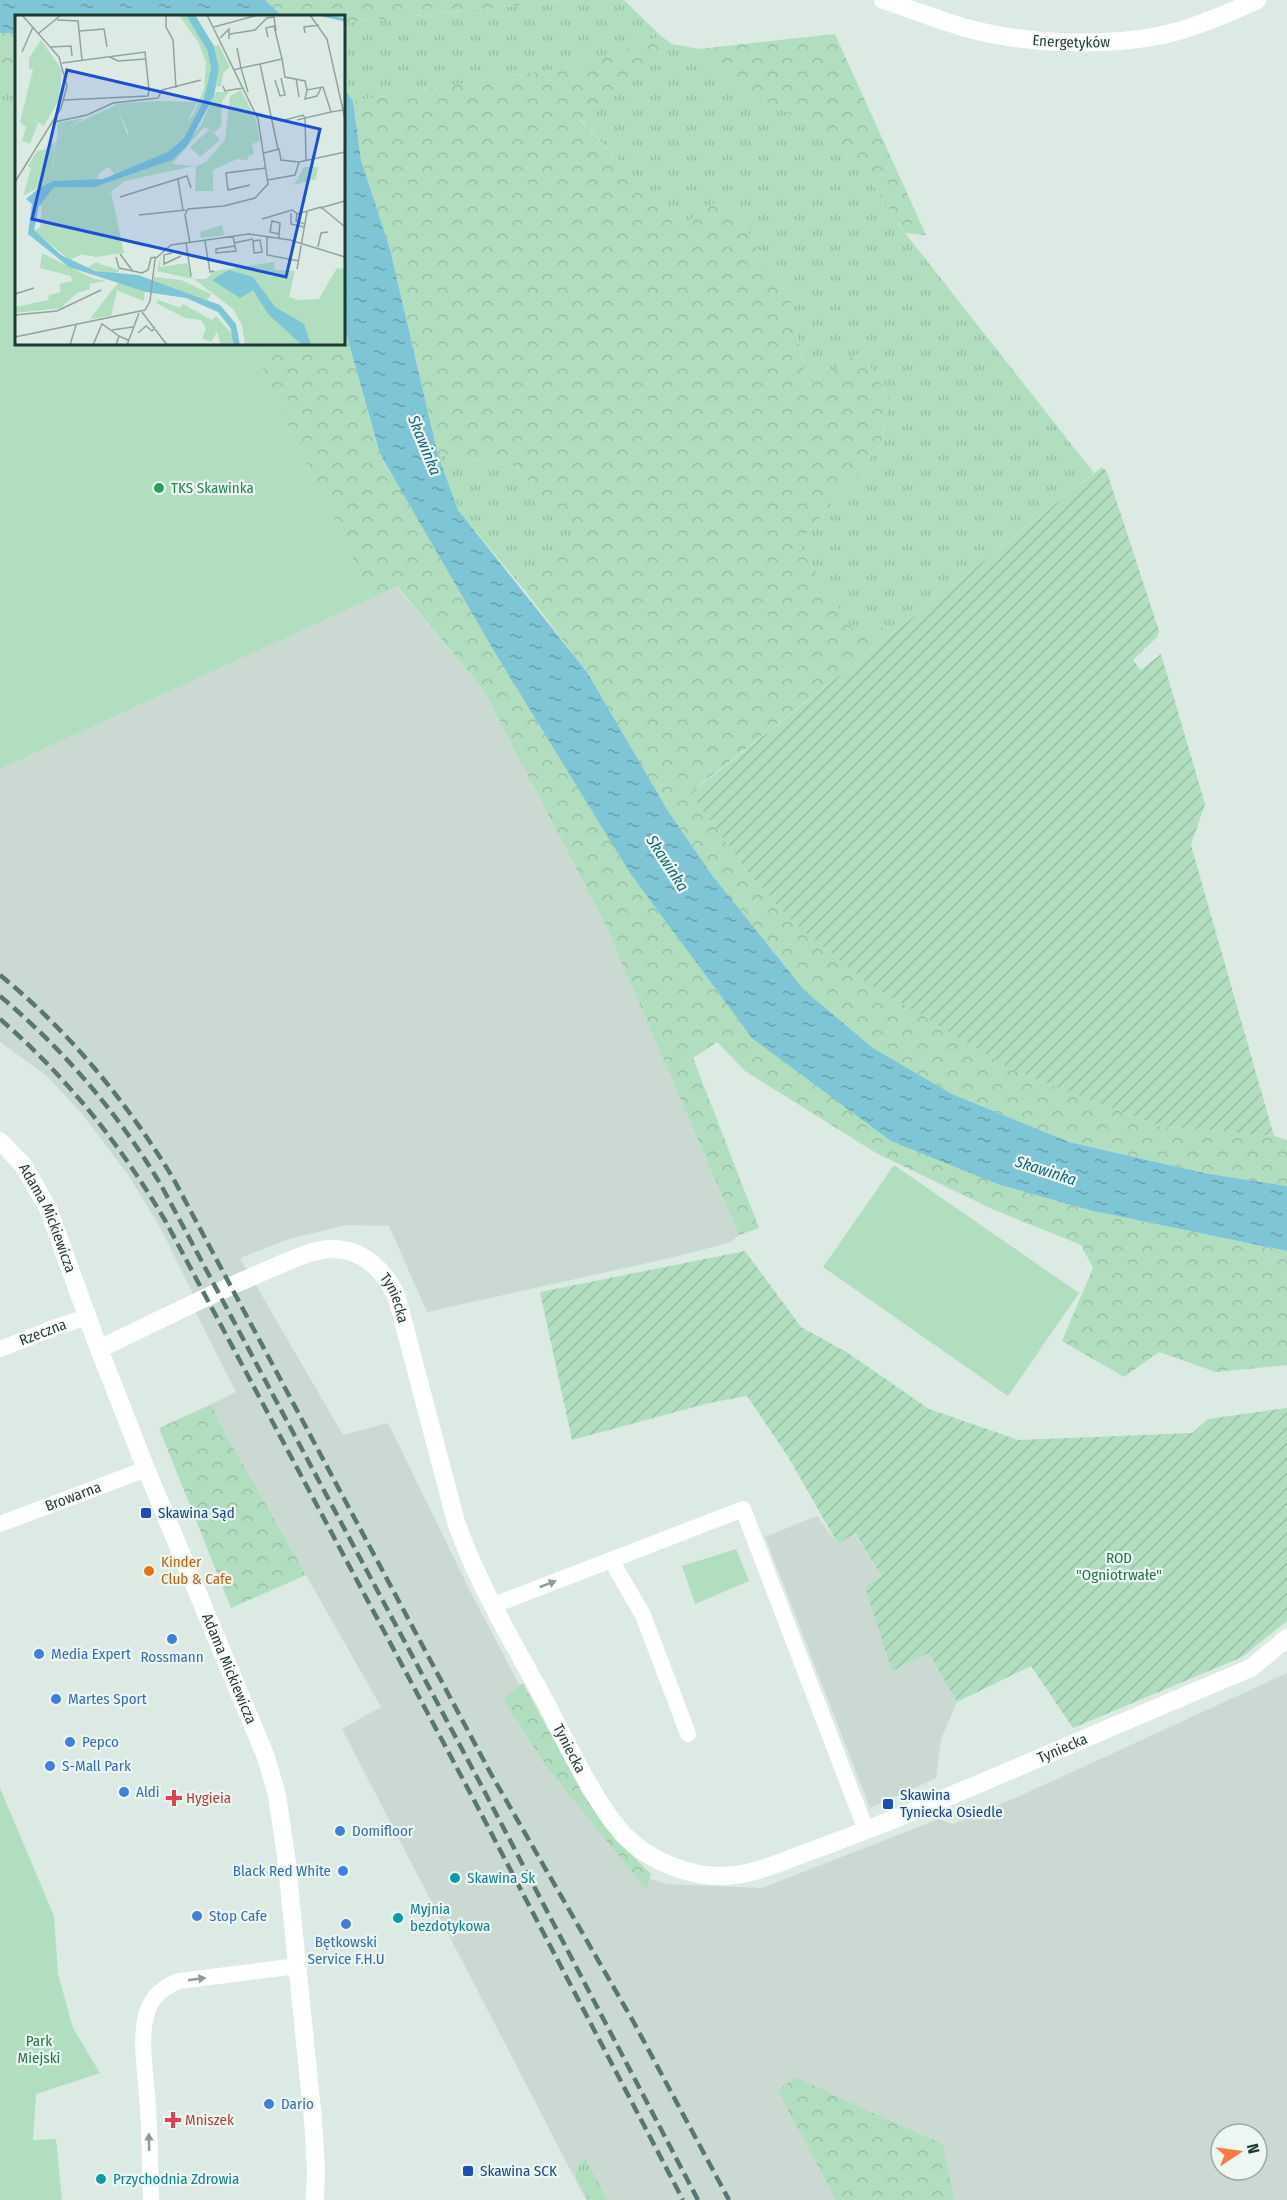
<svg xmlns="http://www.w3.org/2000/svg" width="1287" height="2200" font-family="'Fira Sans Condensed',sans-serif">
  <style>
    .built { fill: #cadad3; fill-rule: evenodd }
    .grass { fill: url(#grass-tufts) }
    .forest { fill: url(#forest-crowns) }
    .park { fill: #b2dec0 }
    .garden { fill: url(#garden-furrows) }
    .water { fill: url(#water-ripples) }
    .lines { fill: none; stroke-linecap: round; stroke-linejoin: round }
    .minor { stroke: #fff; stroke-width: 16 }
    .tertiary { stroke: #fff; stroke-width: 18 }
    .secondary { stroke: #fff; stroke-width: 18 }
    .rail { stroke: #57776f; stroke-width: 4.5; stroke-dasharray: 12 6; stroke-linecap: butt }
    .oneway { fill: #8e9d9a }
    .leisure-dot { fill: #2e9e5b; stroke: #edf7f2; stroke-width: 2 }
    .transit-dot { fill: #1a4fb4; stroke: #edf7f2; stroke-width: 2 }
    .food-dot { fill: #e8710a; stroke: #edf7f2; stroke-width: 2 }
    .shop-dot { fill: #3f7fe0; stroke: #edf7f2; stroke-width: 2 }
    .health-dot { fill: #e0444e; stroke: #edf7f2; stroke-width: 2 }
    .culture-dot { fill: #0f9aa8; stroke: #edf7f2; stroke-width: 2 }
    .labels { text-anchor: middle; stroke-width: 4.5; stroke-linejoin: round; paint-order: stroke }
    .street-label { font-size: 15px; fill: #1d3b34; stroke: #edf7f2 }
    .leisure-label { font-size: 15px; fill: #27864d; stroke: #edf7f2; text-anchor: start }
    .transit-label { font-size: 15px; fill: #164399; stroke: #edf7f2; text-anchor: start }
    .park-label { font-size: 15px; fill: #247546; stroke: #edf7f2 }
    .food-label { font-size: 15px; fill: #c56008; stroke: #edf7f2; text-anchor: start }
    .shop-label { font-size: 15px; fill: #366cbe; stroke: #edf7f2; text-anchor: start }
    .health-label { font-size: 15px; fill: #be3a42; stroke: #edf7f2; text-anchor: start }
    .culture-label { font-size: 15px; fill: #0d838f; stroke: #edf7f2; text-anchor: start }
    .water-label { font-size: 16px; font-style: italic; fill: #12667b; stroke: #edf7f2 }
    .inset-river { fill: none; stroke: #7ec5d6; stroke-width: 3 }
    .inset-road { fill: none; stroke: #90a49e; stroke-width: 1.5 }
    .view { fill: #1d4ed8; fill-opacity: 0.15; stroke: #1d4ed8; stroke-width: 3 }
    .inset-edge { fill: none; stroke: #1d3b34; stroke-width: 3 }
  </style>
  <defs>
    <pattern id="grass-tufts" width="24" height="20" patternUnits="userSpaceOnUse" patternTransform="scale(1.5)"><rect width="24" height="20" fill="#b2dec0"/><path d="M3 7l-1-3M5 7V3M7 7l1-3M15 17l-1-3M17 17v-4M19 17l1-3" fill="none" stroke="#99bfa6"/></pattern>
    <pattern id="forest-crowns" width="20" height="18" patternUnits="userSpaceOnUse" patternTransform="scale(1.5)"><rect width="20" height="18" fill="#b2dec0"/><path d="M2 6a3 3 0 1 1 6 0M12 15a3 3 0 1 1 6 0" fill="none" stroke="#99bfa6"/></pattern>
    <pattern id="garden-furrows" width="10" height="10" patternUnits="userSpaceOnUse" patternTransform="scale(1.5)"><rect width="10" height="10" fill="#b2dec0"/><path d="M-1 1l2-2M0 10L10 0M9 11l2-2" fill="none" stroke="#99bfa6"/></pattern>
    <pattern id="water-ripples" width="26" height="14" patternUnits="userSpaceOnUse" patternTransform="scale(1.5)"><rect width="26" height="14" fill="#7ec5d6"/><path d="M2 4q2-2 4 0t4 0M15 11q2-2 4 0t4 0" fill="none" stroke="#67a1ae"/></pattern>
  </defs>
  <rect width="100%" height="100%" fill="#dceae4"/>
  <g class="built">
    <path d="M396,586L484,691L604,922L739,1235L731,1242L683,1255L427,1312L389,1226L347,1225L289,1239L240,1258L343,1435L388,1423L471,1593L587,1813L643,1876L666,1884L762,1888L939,1819L953,1824L1022,1795L1287,1673V2200H586L342,1729L381,1707L221,1426L212,1404L236,1392L188,1297L193,1294L161,1229L128,1175L83,1115L47,1076L0,1042V769ZM1221,2134H1257V2170H1221Z"/>
    <polygon points="817,1516 838,1544 854,1533 881,1577 892,1670 929,1652 957,1702 941,1739 936,1778 870,1808 765,1537"/>
  </g>
  <g class="grass">
    <polygon points="572,0 624,0 661,36 575,66 353,101 344,88 344,23"/>
    <polygon points="672,44 699,49 756,97 821,129 868,176 905,233 1094,473 904,624 855,633 798,544 881,445 889,399 862,352 807,386 790,299 725,196 680,227 579,118"/>
    <polygon points="16,73 16,109 0,116 0,75"/>
    <polygon points="438,455 516,467 574,534 525,591 458,510"/>
    <polygon points="586,2159 607,2200 588,2200 576,2178 576,2171 581,2162"/>
  </g>
  <g class="forest">
    <polygon points="265,0 572,0 344,23 344,16 282,16"/>
    <polygon points="0,33 16,33 16,73 0,75"/>
    <polygon points="835,34 926,235 905,233 868,176 821,129 756,97 699,49"/>
    <polygon points="661,36 672,44 579,119 680,226 725,196 790,299 807,386 862,351 889,399 881,445 798,544 855,633 904,624 691,792 746,870 790,919 1014,1071 1160,1126 1274,1136 1287,1140 1287,1186 1204,1173 1069,1142 952,1094 873,1048 804,990 712,875 668,811 587,672 525,591 573,534 516,467 438,455 390,249 361,160 353,101 575,66"/>
    <polygon points="344,326 380,455 630,873 1000,1185 1093,1211 1287,1251 1287,1365 1216,1372 1159,1352 1124,1377 1062,1341 1093,1268 1081,1245 992,1209 876,1153 745,1071 717,1042 693,1058 759,1228 739,1235 604,922 484,691 397,586 372,598 265,378 256,344 344,344"/>
    <polygon points="212,1404 221,1426 306,1575 231,1608 159,1428"/>
    <polygon points="523,1683 583,1794 616,1840 651,1874 646,1889 549,1770 503,1699"/>
    <polygon points="796,2077 875,2114 943,2144 954,2200 836,2200 778,2091"/>
  </g>
  <g class="park">
    <polygon points="16,109 16,344 256,344 265,378 372,598 0,769 0,116"/>
    <polygon points="894,1165 1079,1293 1008,1396 823,1267"/>
    <polygon points="736,1549 749,1581 695,1604 682,1566"/>
    <polygon points="0,1788 54,1916 58,1974 73,2028 100,2073 36,2094 33,2140 56,2139 62,2200 0,2200"/>
  </g>
  <g class="garden">
    <polygon points="1102,467 1107,472 1159,631 1157,637 1133,660 1141,670 1161,654 1205,804 1191,845 1274,1136 1160,1126 1014,1071 865,981 790,919 746,870 691,793"/>
    <polygon points="745,1251 801,1327 848,1353 929,1409 1019,1440 1192,1433 1208,1419 1287,1408 1287,1621 1242,1657 1073,1728 1031,1666 957,1702 929,1653 892,1671 865,1587 881,1576 855,1533 838,1544 787,1455 747,1396 709,1403 572,1440 540,1292"/>
  </g>
  <g class="water">
    <polygon points="0,0 265,0 282,16 16,16 16,33 0,33"/>
    <polygon points="344,88 353,101 361,160 390,249 438,455 458,510 587,672 668,811 712,875 804,990 873,1048 952,1094 1069,1142 1204,1173 1287,1186 1287,1251 1093,1211 1000,1185 891,1141 752,1038 630,873 494,651 380,454 344,326"/>
  </g>
  <g class="lines">
    <g class="minor">
      <path id="s1" d="M0,1349L59,1326L88,1317"/>
      <path id="s2" d="M0,1524L146,1469"/>
      <polyline points="494,1605 611,1560"/>
      <polyline points="688,1734 643,1615 611,1560 743,1509 866,1830"/>
      <path d="M151,2200C150,2169 150,2138 148,2108C147,2078 137,2035 149,2007C155,1993 166,1986 179,1981L297,1966"/>
    </g>
    <g class="tertiary">
      <path id="s3" d="M883,0C911,9 938,20 966,28C1024,44 1099,47 1158,36C1192,29 1225,15 1257,0"/>
      <path id="s4" d="M99,1349C156,1322 212,1293 270,1269C289,1261 310,1250 331,1249C362,1248 386,1271 397,1298L456,1522C478,1585 514,1644 546,1703C567,1743 593,1800 622,1833C636,1848 655,1860 674,1867C693,1874 715,1878 735,1875C758,1872 779,1863 800,1855C831,1844 861,1832 892,1820C1012,1771 1131,1718 1251,1668L1287,1638"/>
    </g>
    <path class="secondary" id="s5" d="M0,1141L23,1165L48,1208L99,1349L146,1469L266,1757L277,1795L286,1856L313,2120L316,2168L315,2200"/>
    <g class="rail">
      <path d="M0,975C70,1032 126,1101 173,1178L491,1774L633,2021L729,2200"/>
      <path d="M0,996C64,1050 118,1113 161,1185L479,1781L698,2200"/>
      <path d="M0,1019C67,1077 121,1145 166,1222L475,1802L683,2200"/>
    </g>
  </g>
  <defs><path id="oneway-solid" d="M-6-.8H1V-3.2L6.5 0L1 3.2V.8H-6Z" transform="scale(1.5)"/></defs>
  <g class="oneway">
    <use href="#oneway-solid" transform="translate(548 1584) rotate(-21)"/>
    <use href="#oneway-solid" transform="translate(197 1979) rotate(-8)"/>
    <use href="#oneway-solid" transform="translate(149 2142) rotate(-91)"/>
  </g>
  <circle class="leisure-dot" cx="159" cy="488" r="6"/>
  <g class="transit-dot">
    <rect x="140" y="1507" width="12" height="12" rx="3"/>
    <rect x="882" y="1798" width="12" height="12" rx="3"/>
    <rect x="462" y="2165" width="12" height="12" rx="3"/>
  </g>
  <circle class="food-dot" cx="149" cy="1571" r="6"/>
  <g class="shop-dot">
    <circle cx="172" cy="1639" r="6"/>
    <circle cx="39" cy="1654" r="6"/>
    <circle cx="56" cy="1699" r="6"/>
    <circle cx="70" cy="1742" r="6"/>
    <circle cx="50" cy="1766" r="6"/>
    <circle cx="124" cy="1792" r="6"/>
    <circle cx="340" cy="1831" r="6"/>
    <circle cx="343" cy="1871" r="6"/>
    <circle cx="197" cy="1916" r="6"/>
    <circle cx="346" cy="1924" r="6"/>
    <circle cx="269" cy="2104" r="6"/>
  </g>
  <g class="health-dot">
    <path d="M171 1789h6v6h6v6h-6v6h-6v-6h-6v-6h6z"/>
    <path d="M170 2111h6v6h6v6h-6v6h-6v-6h-6v-6h6z"/>
  </g>
  <g class="culture-dot">
    <circle cx="455" cy="1878" r="6"/>
    <circle cx="398" cy="1918" r="6"/>
    <circle cx="101" cy="2179" r="6"/>
  </g>
  <g class="labels">
    <g class="street-label">
      <text dy="5" stroke="none"><textPath href="#s3" startOffset="194">Energetyków</textPath></text>
      <text dy="5" stroke="none"><textPath href="#s5" startOffset="92">Adama Mickiewicza</textPath></text>
      <text dy="5" stroke="none"><textPath href="#s4" startOffset="340">Tyniecka</textPath></text>
      <text dy="5" stroke="none"><textPath href="#s1" startOffset="46">Rzeczna</textPath></text>
      <text dy="5" stroke="none"><textPath href="#s2" startOffset="78">Browarna</textPath></text>
      <text dy="5" stroke="none"><textPath href="#s5" startOffset="578">Adama Mickiewicza</textPath></text>
      <text dy="5" stroke="none"><textPath href="#s4" startOffset="1402">Tyniecka</textPath></text>
      <text dy="5" stroke="none"><textPath href="#s4" startOffset="826">Tyniecka</textPath></text>
    </g>
    <g class="leisure-label">
      <text x="171" y="493">TKS Skawinka</text>
    </g>
    <g class="transit-label">
      <text x="158" y="1518">Skawina Sąd</text>
      <text x="900" y="1800">Skawina<tspan x="900" dy="17">Tyniecka Osiedle</tspan></text>
      <text x="480" y="2176">Skawina SCK</text>
    </g>
    <g class="park-label">
      <text x="1119" y="1563">ROD<tspan x="1119" dy="17">"Ogniotrwałe"</tspan></text>
      <text x="39" y="2046">Park<tspan x="39" dy="17">Miejski</tspan></text>
    </g>
    <g class="food-label">
      <text x="161" y="1567">Kinder<tspan x="161" dy="17">Club &amp; Cafe</tspan></text>
    </g>
    <g class="shop-label">
      <text x="51" y="1659">Media Expert</text>
      <text x="172" y="1662" text-anchor="middle">Rossmann</text>
      <text x="68" y="1704">Martes Sport</text>
      <text x="82" y="1747">Pepco</text>
      <text x="62" y="1771">S-Mall Park</text>
      <text x="136" y="1797">Aldi</text>
      <text x="352" y="1836">Domifloor</text>
      <text x="331" y="1876" text-anchor="end">Black Red White</text>
      <text x="209" y="1921">Stop Cafe</text>
      <text x="346" y="1947" text-anchor="middle">Bętkowski<tspan x="346" dy="17">Service F.H.U</tspan></text>
      <text x="281" y="2109">Dario</text>
    </g>
    <g class="health-label">
      <text x="186" y="1803">Hygieia</text>
      <text x="185" y="2125">Mniszek</text>
    </g>
    <g class="culture-label">
      <text x="467" y="1883">Skawina Sk</text>
      <text x="410" y="1914">Myjnia<tspan x="410" dy="17">bezdotykowa</tspan></text>
      <text x="113" y="2184">Przychodnia Zdrowia</text>
    </g>
    <g class="water-label">
      <text transform="translate(425 445) rotate(68)" y="6">Skawinka</text>
      <text transform="translate(668 863) rotate(57)" y="6">Skawinka</text>
      <text transform="translate(1046 1170) rotate(18)" y="6">Skawinka</text>
    </g>
  </g>
  <g transform="translate(15 15)">
    <rect width="330" height="330" fill="#dceae4"/>
    <path d="M101,90L113,122L101,126L92,114H81L83,121L59,126L62,131L46,140L40,127L54,112ZM39,128L38,166L28,171L33,132ZM28,135L22,173L8,181L16,153L13,151L22,136ZM35,174L36,188L30,189L54,237H71L55,245L19,216L25,212L27,191H24ZM146,240L145,252L172,248L178,264L142,256ZM81,247L88,250L105,255L100,260L72,253ZM139,262L166,265L196,279L192,285L139,266ZM98,274L102,276L96,301L75,304Z" fill="#b2dec0"/>
    <path d="M164,0H171L192,35L196,53L188,87L169,123L153,137L129,148L99,159L94,152L85,157L81,165L38,166L40,127L47,140L61,131L59,125L83,121L81,114H92L101,126L113,122V116L127,145L144,137L178,100L189,74L191,48L184,28ZM26,25L31,32L14,102L23,108L15,129L7,126L11,112L5,107L18,54H14V43ZM204,30L215,52L208,58L206,72L201,71L204,53L199,31ZM201,77H214L207,86L206,111L200,117L189,112L157,149L179,151L110,166L96,177L36,188L35,174L39,172H80L157,145L186,110ZM69,103L54,112L42,124L43,108ZM33,132L28,171L22,173L28,135ZM289,152H303L301,164L279,170ZM207,210L209,220L186,223L185,217ZM27,238L77,263L90,266L74,269L75,274L62,278L46,293L0,298V292L33,285L34,280L46,277L44,269L57,266L56,261L25,253ZM103,268L130,276L129,286L98,274ZM143,285L165,293L168,289L197,305L201,301L217,319V330H206L202,317L196,327L187,323L191,314L186,305L170,303L141,288Z" fill="#b2dec0"/>
    <path d="M195,114L205,125L185,142L175,132ZM96,177L109,238L81,242L54,237L34,222L30,189ZM259,247L260,255L280,256L274,282L284,285L304,284L322,253L330,254V330H230L227,310L218,294L179,264H191L199,256Z" fill="#b2dec0"/>
    <path d="M31,32L47,55L45,83L29,111L14,102ZM226,75L241,105L245,126L237,129L239,139L233,141V145L222,144L198,155V176H180L181,151L191,147L210,125L215,81ZM142,86L182,87L168,115L144,137L127,145L100,89Z" fill="#b2dec0"/>
    <path d="M171,0H180L199,31L204,53L199,81L172,131L157,145L80,172H39L24,191L19,215L46,240L80,256L123,260L205,290L221,309L225,330H218L216,314L203,297L171,283L131,277L54,252L13,219L17,189L11,184L24,173L38,166L88,164L153,137L169,123L188,87L196,53L192,35ZM214,255L238,262L260,292L289,309L296,330H287L253,299L238,275L225,283L197,265Z" fill="#7ec5d6"/>
    <path class="inset-river" d="M308,0L330,5"/>
    <path class="inset-road" d="M151,0V12L158,25L161,73M295,0L312,24L328,95M42,5L63,6L67,45M199,12L243,0M64,16L89,14L92,32M24,18L46,0M290,18L289,12L304,10M215,19L240,15L252,3L259,2L261,16M253,22L251,13L259,11L267,44M205,23L214,14V24M36,32L56,31L57,41M7,37L18,12M95,42L103,46L131,44M47,48L130,37L134,75L133,81L49,85M219,55L226,53L222,33M281,63L284,82M260,65L265,81L270,80L266,63M208,71L210,76L228,73M292,75L290,84L302,81L306,73M233,77L226,53L245,49M270,105L288,100L290,103L282,105M39,107L72,100L98,88L143,83L147,75L186,65M263,134L245,49L267,44L270,62L290,66L292,75L308,72L316,97L328,95L330,105M249,138L264,134L266,145L284,147L330,137M291,145L290,103L316,97M163,164L168,195M253,165L280,160L284,147M0,167L46,93L52,71L44,42L7,0M235,170L213,175L211,158L251,153M105,182L172,161L176,173M306,192L330,212M305,193L330,186M276,198V209L289,212M124,200L171,195M247,204L277,195L283,199M290,209L281,206L282,199L306,192M218,221L221,236L201,238V234L220,231M252,222V240L284,246M264,223V219L265,208L257,206L255,217L264,219M245,225L247,237L239,238L238,226ZM190,226L195,257L199,256M171,228L176,261M175,228L170,200L173,194L209,191L240,183L253,169L243,104L192,0M219,228L238,224M303,232L306,218L313,217M157,238L149,240V249L166,241M105,239L117,255M101,242L104,253L127,258L133,255L136,243L141,242M282,254L292,197M0,279L19,273M127,297L152,330M0,300L42,296L86,275M97,315L118,312M123,318L131,311L137,316L140,312M0,322L130,295L135,286L140,244L156,230L234,219L275,225L330,242M55,330L61,310M78,330L87,309L104,321M101,330L104,321L113,325M112,330L124,298"/>
    <path class="view" d="M52,55L305,114L271,262L17,204Z"/>
    <rect width="330" height="330" class="inset-edge"/>
  </g>
  <g transform="translate(1239 2152) rotate(77)"><circle r="28" fill="#edf7f2" stroke="#9aaca6" stroke-width="1.5"/>
  <path d="M0-4.5L10 22L0 15L-10 22Z" fill="#ff7a45"/>
  <text y="-9" font-size="16" font-weight="bold" text-anchor="middle" fill="#1d3b34">N</text>
  </g>
</svg>
